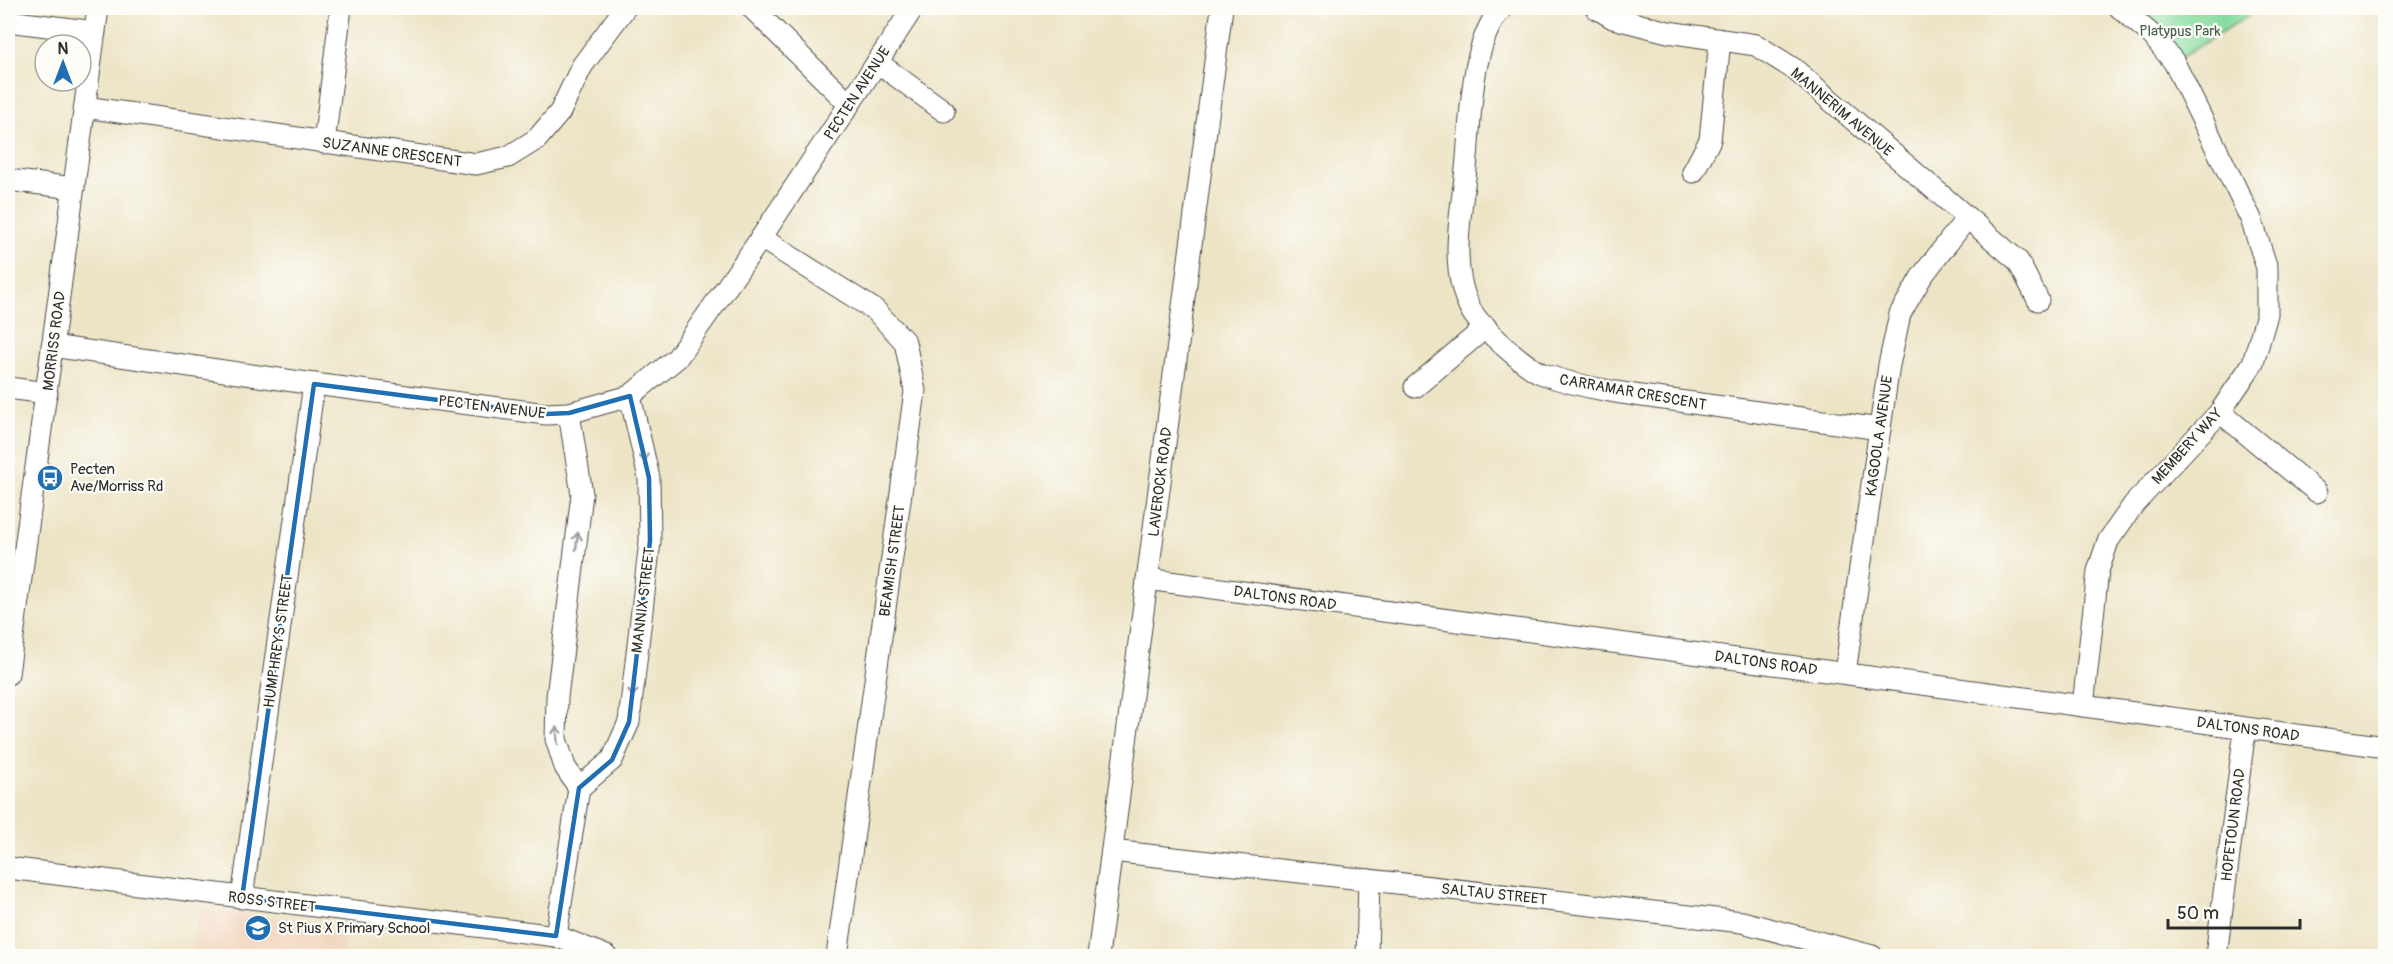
<svg xmlns="http://www.w3.org/2000/svg" width="2393" height="964" font-family="Pangolin,sans-serif">
  <style>
    .built { fill: #f2d5be }
    .green { fill: #86db9e; stroke: #588364; stroke-width: 1.5 }
    .lines { fill: none; stroke-linecap: round; stroke-linejoin: round }
    .minor-casing { stroke: #484742; stroke-width: 23 }
    .minor { stroke: #fff; stroke-width: 21 }
    .oneway { stroke: #a0a0a0 }
    .marked { fill: none; stroke: #1f6fb2; stroke-width: 4.5; stroke-linejoin: round }
    .labels { text-anchor: middle; stroke-width: 4.5; stroke-linejoin: round; paint-order: stroke }
    .park-label { font-size: 15px; fill: #46604e; stroke: #fdfcf7 }
    .street-label { font-size: 15px; fill: #2b2b2b; stroke: #fdfcf7 }
    .poi-label { font-size: 15px; fill: #2b2b2b; stroke: #fdfcf7; text-anchor: start }
  </style>
  <rect width="100%" height="100%" fill="#fdfcf7"/>
  <filter id="ink" filterUnits="userSpaceOnUse"><feTurbulence type="fractalNoise" baseFrequency=".0167" numOctaves="2"/><feDisplacementMap in="SourceGraphic" scale="12" xChannelSelector="R" yChannelSelector="G"/><feConvolveMatrix kernelMatrix="1 2 1 2 8 2 1 2 1" color-interpolation-filters="sRGB"/></filter>
  <filter id="wash" filterUnits="userSpaceOnUse"><feTurbulence type="fractalNoise" baseFrequency=".008" numOctaves="4" result="noise"/><feDisplacementMap in="SourceGraphic" scale="24" xChannelSelector="R" yChannelSelector="G"/><feGaussianBlur stdDeviation="1.35" result="paint"/><feColorMatrix in="noise" values="0 0 0 0 0 0 0 0 0 0 0 0 0 0 0 0 0 1.4 0 .05"/><feComposite in="paint" operator="in"/></filter>
  <g filter="url(#wash)">
    <rect width="100%" height="100%" fill="#ede4c6"/>
    <polygon class="built" points="199,910 294,920 345,936 343,956 191,956"/>
    <polygon class="green" points="2152,8 2261,8 2174,62 2138,23"/>
  </g>
  <g filter="url(#ink)">
    <g class="lines">
      <defs>
        <g id="minor">
          <polyline points="752,8 849,104"/>
          <path d="M1502,8C1469,43 1471,122 1466,169C1461,215 1448,269 1472,312C1482,328 1526,368 1543,374C1586,390 1641,396 1686,402C1751,411 1815,420 1880,429"/>
          <polyline points="1596,8 1613,18 1668,32 1756,45 1794,69 2018,261 2038,300"/>
          <polyline points="8,21 95,32"/>
          <polyline points="877,62 944,111"/>
          <polyline points="85,107 476,164 508,157 537,139 560,112 582,66 625,8"/>
          <polyline points="324,143 341,8"/>
          <polyline points="1693,172 1710,140 1720,40"/>
          <polyline points="8,180 74,188"/>
          <polyline points="761,238 875,310 905,342 915,391 837,956"/>
          <polyline points="52,346 314,384 546,414 569,413 630,396 677,358 761,238 913,8"/>
          <polyline points="1415,387 1486,327"/>
          <polyline points="8,388 47,393"/>
          <polyline points="2220,412 2317,492"/>
          <polyline points="569,413 582,494 557,697 556,739 565,767 579,788"/>
          <polyline points="1147,579 2386,747"/>
          <polyline points="1845,673 1889,365 1900,314 1922,276 1967,218"/>
          <polyline points="8,674 98,8"/>
          <polyline points="2083,706 2098,571 2108,541 2134,504 2220,412 2253,363 2267,314 2267,268 2251,219 2174,62 2152,35 2120,8"/>
          <polyline points="1112,851 1742,922 1872,956"/>
          <polyline points="8,868 556,936 606,956"/>
          <polyline points="242,898 314,384"/>
          <polyline points="556,936 579,788 612,760 629,722 650,541 649,478 630,396"/>
          <polyline points="1098,956 1222,8"/>
          <polyline points="1367,956 1369,880"/>
          <polyline points="2216,956 2245,729"/>
        </g>
      </defs>
      <use href="#minor" class="minor-casing"/>
      <use href="#minor" class="minor"/>
    </g>
    <defs><path id="oneway-shaft" d="M-6 0H5M1.5-3L5.5 0L1.5 3" fill="none" stroke-width="1.6" stroke-linecap="round" stroke-linejoin="round" transform="scale(1.5)"/></defs>
    <g class="oneway">
      <use href="#oneway-shaft" transform="translate(643 453) rotate(77)"/>
      <use href="#oneway-shaft" transform="translate(577 541) rotate(-83)"/>
      <use href="#oneway-shaft" transform="translate(633 688) rotate(96)"/>
      <use href="#oneway-shaft" transform="translate(557 735) rotate(-94)"/>
    </g>
  </g>
  <path class="marked" d="M314,384L546,414L569,413L630,396L649,478L650,541L629,722L612,760L579,788L556,936L242,898Z"/>
  <defs>
    <symbol id="bus-disc" viewBox="-11 -11 22 22"><circle r="9.5" fill="#1f6fb2" stroke="#fdfcf7"/><path d="M-5-6H5V4H4V6H2V4H-2V6H-4V4H-5ZM-3.5-4V0h7V-4ZM-3.5 1.2v1.5H-2V1.2ZM2 1.2v1.5H3.5V1.2Z" fill="#fff"/></symbol>
    <symbol id="university-disc" viewBox="-11 -11 22 22"><circle r="9.5" fill="#1f6fb2" stroke="#fdfcf7"/><path d="M0-5L7-2L0 1L-7-2ZM-4 1L0 2.5L4 1V4Q0 6-4 4Z" fill="#fff"/></symbol>
  </defs>
  <g fill-rule="evenodd">
    <use href="#bus-disc" x="35" y="463" width="30" height="30"/>
    <use href="#university-disc" x="243" y="913" width="30" height="30"/>
  </g>
  <g class="labels">
    <g class="park-label">
      <text x="2180" y="36">Platypus Park</text>
    </g>
    <g class="street-label">
      <text transform="translate(857 93) rotate(-57)" y="5">PECTEN AVENUE</text>
      <text transform="translate(1842 112) rotate(40)" y="5">MANNERIM AVENUE</text>
      <text transform="translate(392 152) rotate(8)" y="5">SUZANNE CRESCENT</text>
      <text transform="translate(54 341) rotate(-83)" y="5">MORRISS ROAD</text>
      <text transform="translate(1633 392) rotate(10)" y="5">CARRAMAR CRESCENT</text>
      <text transform="translate(492 407) rotate(7)" y="5">PECTEN AVENUE</text>
      <text transform="translate(1879 436) rotate(-82)" y="5">KAGOOLA AVENUE</text>
      <text transform="translate(2187 446) rotate(-48)" y="5">MEMBERY WAY</text>
      <text transform="translate(1160 482) rotate(-83)" y="5">LAVEROCK ROAD</text>
      <text transform="translate(892 561) rotate(-82)" y="5">BEAMISH STREET</text>
      <text transform="translate(1285 598) rotate(8)" y="5">DALTONS ROAD</text>
      <text transform="translate(643 600) rotate(-83)" y="5">MANNIX STREET</text>
      <text transform="translate(278 641) rotate(-82)" y="5">HUMPHREYS STREET</text>
      <text transform="translate(1766 663) rotate(8)" y="5">DALTONS ROAD</text>
      <text transform="translate(2248 729) rotate(8)" y="5">DALTONS ROAD</text>
      <text transform="translate(2233 825) rotate(-83)" y="5">HOPETOUN ROAD</text>
      <text transform="translate(1494 894) rotate(6)" y="5">SALTAU STREET</text>
      <text transform="translate(272 902) rotate(7)" y="5">ROSS STREET</text>
    </g>
    <g class="poi-label">
      <text x="70" y="474">Pecten<tspan x="70" dy="17">Ave/Morriss Rd</tspan></text>
      <text x="278" y="933">St Pius X Primary School</text>
    </g>
  </g>
  <rect width="2393" height="964" fill="none" stroke="#fdfcf7" stroke-width="30"/>
  <g transform="translate(63 63)"><circle r="28" fill="#fdfcf7" stroke="#a9a8a5" stroke-width="1.5"/>
  <path d="M0-4.5L10 22L0 15L-10 22Z" fill="#1f6fb2"/>
  <text y="-9" font-size="16" font-weight="bold" text-anchor="middle" fill="#2b2b2b">N</text>
  </g>
  <path d="M2168 919v9h132v-9" fill="none" stroke="#2b2b2b" stroke-width="3"/>
  <text x="2177" y="919" font-size="18" fill="#2b2b2b" stroke="#fdfcf7" stroke-width="4.5" paint-order="stroke">50 m</text>
</svg>
